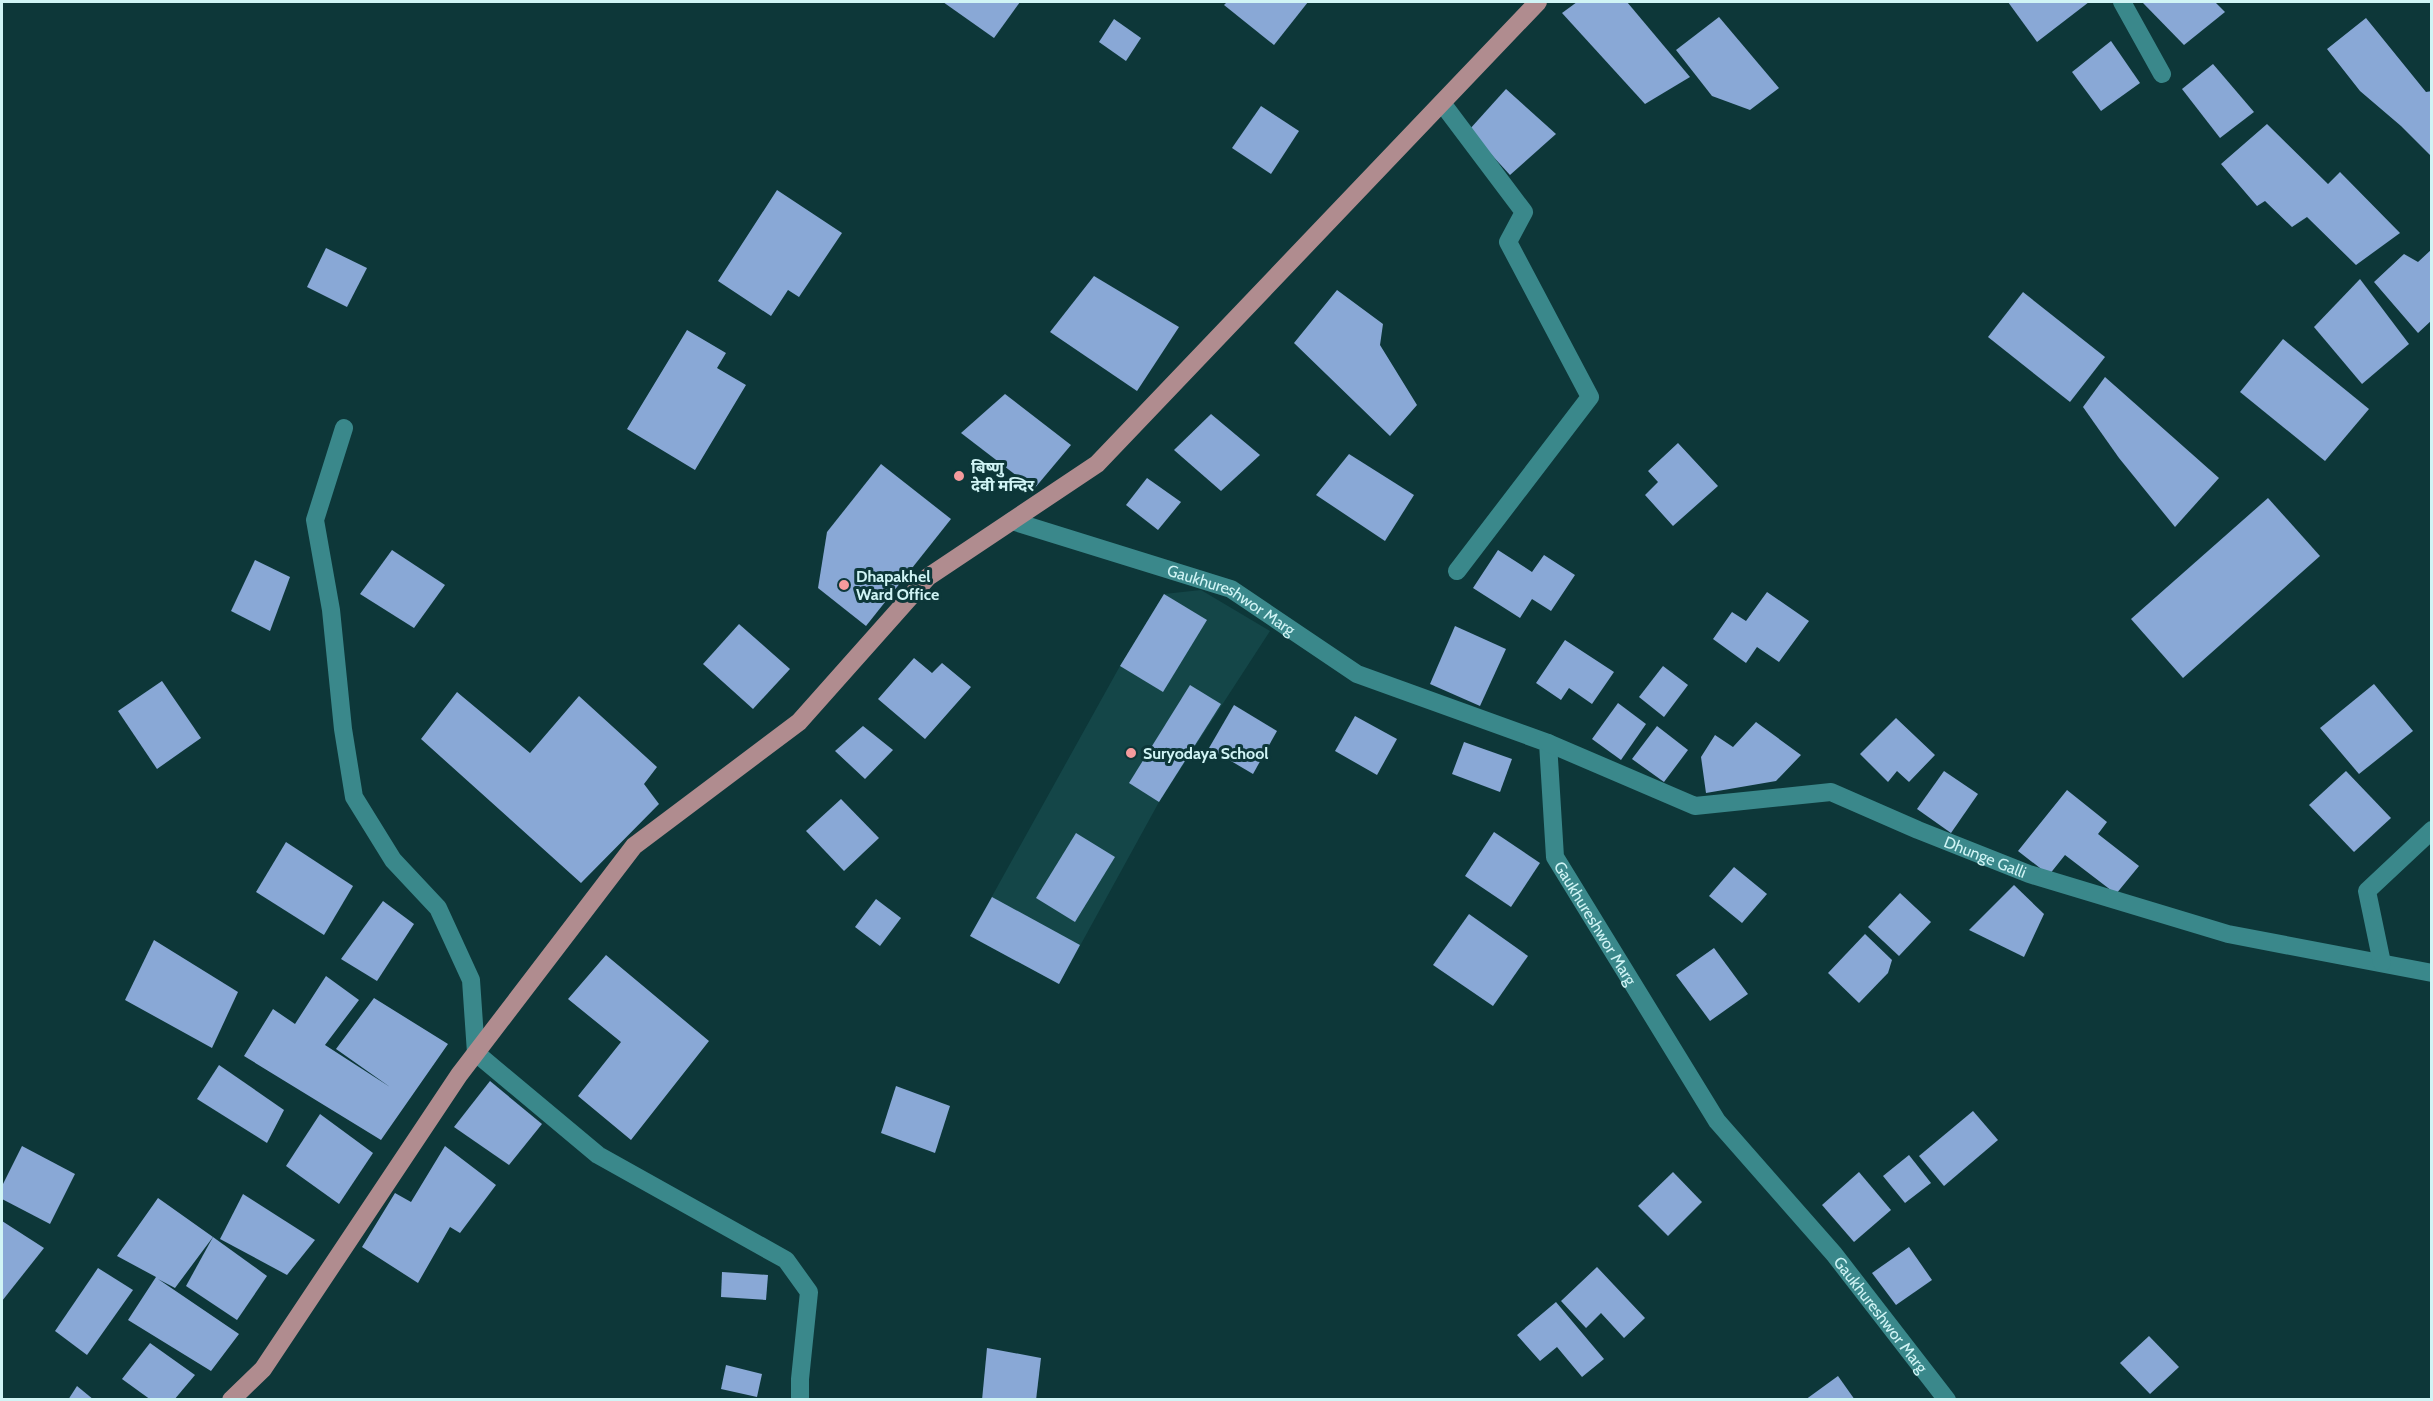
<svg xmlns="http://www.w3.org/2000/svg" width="2433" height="1401" font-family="Cabin,'Noto Sans Devanagari',sans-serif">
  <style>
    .built { fill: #144648 }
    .building { fill: #89a8d6 }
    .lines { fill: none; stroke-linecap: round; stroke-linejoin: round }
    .minor { stroke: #3a888b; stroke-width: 18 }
    .major { stroke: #b08c8f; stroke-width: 18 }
    .poi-dot { fill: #f59b9d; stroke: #0d3739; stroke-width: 2 }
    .labels { text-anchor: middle; stroke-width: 6; stroke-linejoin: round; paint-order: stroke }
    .poi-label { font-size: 16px; font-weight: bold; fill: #d0f4f5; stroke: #0d3739; text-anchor: start }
    .street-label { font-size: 16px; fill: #d0f4f5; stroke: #0d3739 }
  </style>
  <rect width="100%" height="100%" fill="#0d3739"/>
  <polygon class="built" points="1201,590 1270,631 1159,802 1059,984 970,936 1120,666 1164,594"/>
  <g class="building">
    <polygon points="943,2 1020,2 994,38"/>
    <polygon points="1227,2 1308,2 1274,45 1224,5"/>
    <polygon points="1577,2 1627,2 1690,77 1645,104 1562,13"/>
    <polygon points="2008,2 2089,2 2037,42"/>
    <polygon points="2145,2 2215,2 2225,12 2184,45 2143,3"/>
    <polygon points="1719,17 1779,88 1750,110 1712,96 1676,50"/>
    <polygon points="2366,18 2426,92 2432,91 2432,157 2401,126 2360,91 2327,49"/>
    <polygon points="1114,19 1141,38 1126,61 1099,42"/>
    <polygon points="2111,41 2140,83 2101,111 2072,72"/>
    <polygon points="2213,64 2254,112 2220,138 2182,89"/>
    <polygon points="1506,89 1556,134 1510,175 1469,130"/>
    <polygon points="1261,106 1299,131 1271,174 1232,148"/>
    <polygon points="2267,124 2328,184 2340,172 2400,233 2356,265 2307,217 2292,227 2265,201 2257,206 2221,164"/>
    <polygon points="777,190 842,233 799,297 788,290 771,316 718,281"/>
    <polygon points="326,248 367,268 347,307 307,287"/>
    <polygon points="2432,249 2432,320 2418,333 2374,282 2404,254 2418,262"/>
    <polygon points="1094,276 1179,327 1137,391 1050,332"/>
    <polygon points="2360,279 2409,344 2362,384 2314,327"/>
    <polygon points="1337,290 1383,324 1380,345 1417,405 1390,436 1294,343"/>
    <polygon points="2023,292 2105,357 2070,402 1988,337"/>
    <polygon points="687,330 726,353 717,368 746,385 695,470 627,429"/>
    <polygon points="2283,339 2369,409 2325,461 2240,392"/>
    <polygon points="2105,377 2219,478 2175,527 2119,458 2083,407"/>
    <polygon points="1005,394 1071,445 1034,489 961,433"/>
    <polygon points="1211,414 1260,455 1221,491 1174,450"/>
    <polygon points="1678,443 1718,486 1673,526 1645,495 1658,482 1648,471"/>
    <polygon points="1349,454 1414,495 1385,541 1316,495"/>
    <polygon points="881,464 951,519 866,626 818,588 827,532"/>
    <polygon points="1147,478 1181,502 1158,530 1126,505"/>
    <polygon points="2268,498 2320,556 2183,678 2131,619"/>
    <polygon points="392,550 445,585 414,628 360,594"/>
    <polygon points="1498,550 1532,572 1544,555 1575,575 1551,611 1532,599 1520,618 1473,588"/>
    <polygon points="255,560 290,577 270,631 231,611"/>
    <polygon points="1767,592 1809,621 1779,662 1757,647 1746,663 1713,639 1732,612 1746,621"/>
    <polygon points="1164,594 1207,620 1163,692 1120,666"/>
    <polygon points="739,624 790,669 753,709 703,664"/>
    <polygon points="1455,626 1506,649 1480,706 1430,684"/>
    <polygon points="1565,640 1614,672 1592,704 1569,688 1561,700 1536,683"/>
    <polygon points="914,658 932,673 942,663 971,687 925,739 878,699"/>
    <polygon points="1663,666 1688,685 1664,717 1639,697"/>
    <polygon points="162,681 201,738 157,769 118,711"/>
    <polygon points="2374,684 2413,731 2359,774 2320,728"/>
    <polygon points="1190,685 1221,704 1159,802 1129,783"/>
    <polygon points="457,692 530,753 579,696 657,767 644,784 659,804 581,883 421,739"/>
    <polygon points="1618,703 1646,724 1621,760 1592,739"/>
    <polygon points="1234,705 1277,731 1253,774 1209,748"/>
    <polygon points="1355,716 1397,739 1377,775 1335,751"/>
    <polygon points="1896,718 1935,755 1909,782 1897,771 1888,782 1860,754"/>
    <polygon points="1756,722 1801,755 1776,781 1706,793 1701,757 1715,735 1733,747"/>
    <polygon points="863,726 893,750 865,779 835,751"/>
    <polygon points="1657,726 1688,750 1664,782 1632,759"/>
    <polygon points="1464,742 1512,759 1500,792 1452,774"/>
    <polygon points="1944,771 1978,794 1951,833 1917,809"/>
    <polygon points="2346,771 2391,818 2354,852 2309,805"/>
    <polygon points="2067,790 2107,822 2098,834 2139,866 2116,894 2065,855 2049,875 2018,851"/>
    <polygon points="841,799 879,838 844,871 806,831"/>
    <polygon points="1494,832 1540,863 1511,907 1465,876"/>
    <polygon points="1076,833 1115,857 1075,922 1036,898"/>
    <polygon points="286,842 353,886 324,935 256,892"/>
    <polygon points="1734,867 1767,894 1742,923 1709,896"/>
    <polygon points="2014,885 2044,914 2024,957 1969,930"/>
    <polygon points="1900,893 1931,922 1899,956 1868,927"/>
    <polygon points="992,897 1080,945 1059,984 970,936"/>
    <polygon points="876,899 901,918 880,946 855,927"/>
    <polygon points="383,901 414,924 377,981 341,959"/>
    <polygon points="1469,914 1528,956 1493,1006 1433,965"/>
    <polygon points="1865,934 1892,960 1888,973 1859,1003 1828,973"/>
    <polygon points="154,940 238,992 212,1048 125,1000"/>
    <polygon points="1714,948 1748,994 1710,1021 1676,975"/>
    <polygon points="606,955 709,1041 631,1140 578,1096 621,1042 568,999"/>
    <polygon points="326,976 359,1000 325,1045 390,1087 336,1049 374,998 448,1044 381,1140 244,1056 273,1009 295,1024"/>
    <polygon points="219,1065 284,1110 267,1143 197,1099"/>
    <polygon points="490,1081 542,1124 509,1165 454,1127"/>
    <polygon points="896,1086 950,1106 935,1153 881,1133"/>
    <polygon points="1973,1111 1998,1140 1944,1186 1919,1156"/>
    <polygon points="320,1114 373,1153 339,1204 286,1166"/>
    <polygon points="22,1146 75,1174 50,1224 2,1199 2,1186"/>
    <polygon points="445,1146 496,1185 460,1233 450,1227 418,1283 362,1247 395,1193 411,1202"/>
    <polygon points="1909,1155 1931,1183 1905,1203 1883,1176"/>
    <polygon points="1673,1172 1702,1202 1668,1236 1638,1206"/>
    <polygon points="1859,1172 1891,1210 1854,1242 1822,1205"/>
    <polygon points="243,1194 315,1240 287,1275 220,1239"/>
    <polygon points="158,1198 213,1237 175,1288 158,1279 239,1334 211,1371 128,1320 156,1277 117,1256"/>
    <polygon points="2,1221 44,1248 2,1301"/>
    <polygon points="213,1237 267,1276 237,1320 186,1286"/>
    <polygon points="1909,1247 1932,1280 1896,1305 1872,1273"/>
    <polygon points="1597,1267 1645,1318 1624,1338 1601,1313 1586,1328 1561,1301"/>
    <polygon points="98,1268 133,1290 87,1355 55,1331"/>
    <polygon points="722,1272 768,1275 766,1300 721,1297"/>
    <polygon points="1556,1302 1604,1359 1582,1377 1557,1347 1540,1361 1517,1335"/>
    <polygon points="2149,1336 2179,1367 2150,1394 2120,1363"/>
    <polygon points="150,1343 195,1375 174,1400 151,1400 122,1379"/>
    <polygon points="987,1348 1041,1358 1036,1400 982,1400"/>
    <polygon points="726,1365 762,1374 757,1397 721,1389"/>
    <polygon points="1838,1376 1855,1400 1805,1400"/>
    <polygon points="77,1386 94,1400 68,1400"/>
  </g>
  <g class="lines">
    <g class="minor">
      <polyline points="2122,2 2162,74"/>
      <polyline points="1442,103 1524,212 1508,242 1590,397 1457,571"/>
      <polyline points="344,428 315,520 331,610 343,729 354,797 393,860 438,908 471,980 476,1053 598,1155 786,1260 809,1292 800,1379 800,1400"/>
      <path id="s1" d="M1012,521L1231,589L1357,674L1548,743L1555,857L1717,1121L1834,1254L1947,1400"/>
      <path id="s2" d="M1548,743L1695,806L1831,792L1918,830L2029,874L2228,934L2432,973"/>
      <polyline points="2382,963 2367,891 2432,830"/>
    </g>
    <polyline class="major" points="231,1400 263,1369 459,1075 634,846 799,722 928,577 1097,464 1538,2"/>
  </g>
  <g class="poi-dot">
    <circle cx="959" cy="476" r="6"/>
    <circle cx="844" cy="585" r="6"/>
    <circle cx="1131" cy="753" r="6"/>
  </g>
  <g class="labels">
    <g class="poi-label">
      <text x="971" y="473">बिष्णु<tspan x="971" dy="18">देवी मन्दिर</tspan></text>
      <text x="856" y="582">Dhapakhel<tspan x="856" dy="18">Ward Office</tspan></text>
      <text x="1143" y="759">Suryodaya School</text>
    </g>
    <g class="street-label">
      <text dy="6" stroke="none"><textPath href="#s1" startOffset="234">Gaukhureshwor Marg</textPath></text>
      <text dy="6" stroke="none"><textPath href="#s2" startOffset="464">Dhunge Galli</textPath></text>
      <text dy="6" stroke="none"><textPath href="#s1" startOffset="776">Gaukhureshwor Marg</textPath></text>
      <text dy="6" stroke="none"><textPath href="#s1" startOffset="1262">Gaukhureshwor Marg</textPath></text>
    </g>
  </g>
  <rect width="2433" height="1401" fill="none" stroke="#d0f4f5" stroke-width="6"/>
</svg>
